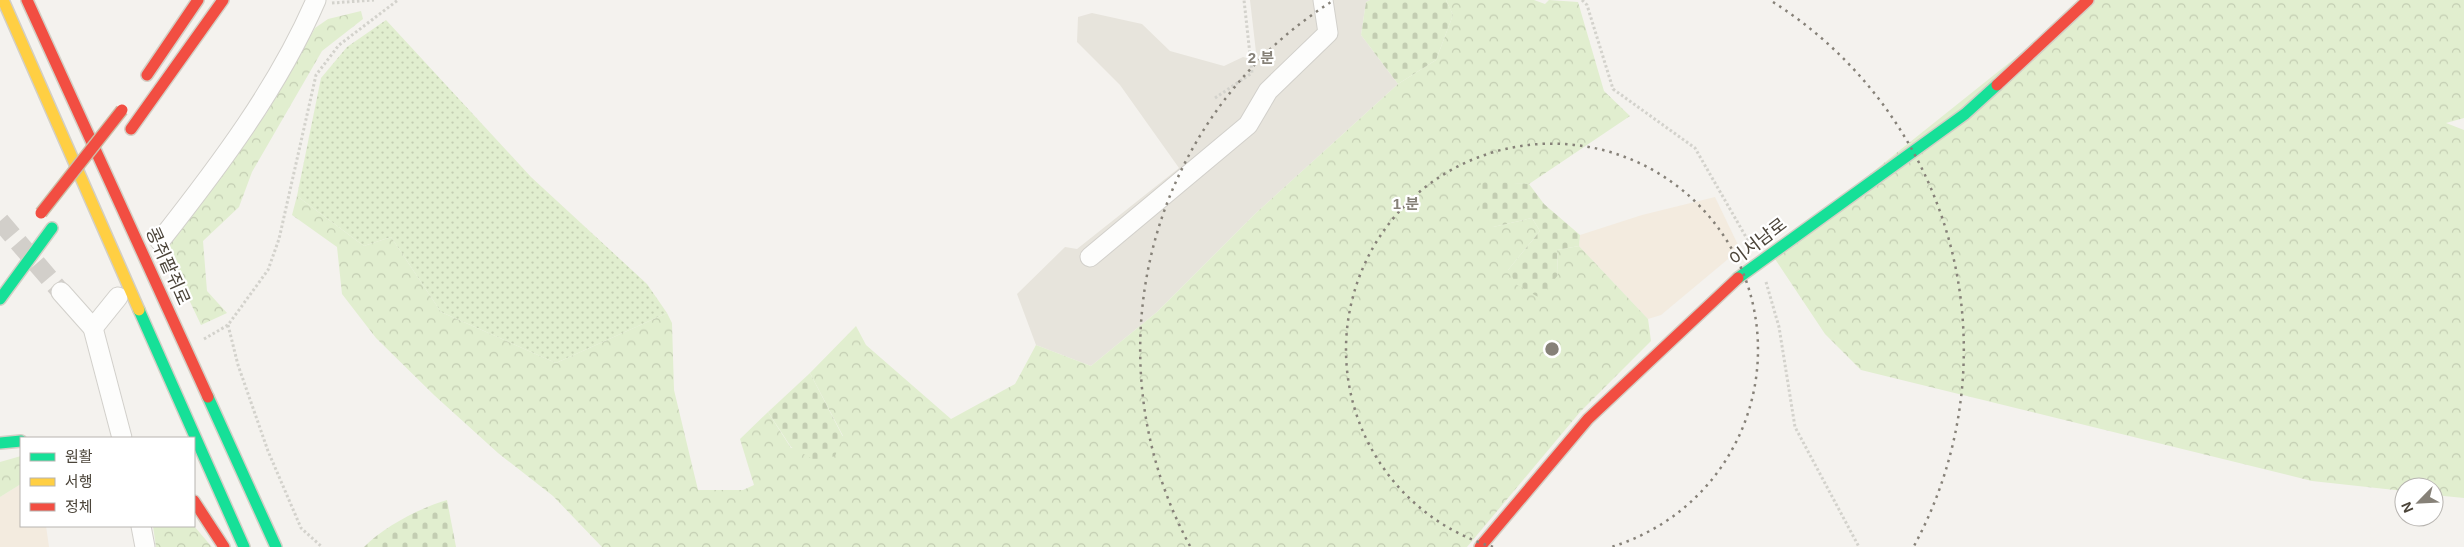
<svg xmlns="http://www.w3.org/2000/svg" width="2464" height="547" font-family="Helvetica,'Noto Sans KR',sans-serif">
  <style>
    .residential { fill: #e7e4dc }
    .commercial { fill: #f3ebdf }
    .grass { fill: url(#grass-dots) }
    .forest { fill: url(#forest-crowns) }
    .cemetery { fill: url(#cemetery-stones) }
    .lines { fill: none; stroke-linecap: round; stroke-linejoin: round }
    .street-tunnel { stroke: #d2cfca; stroke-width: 19; stroke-dasharray: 19 9; stroke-linecap: butt }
    .street-casing { stroke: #d2d0cb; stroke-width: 21 }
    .fast-casing { stroke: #d3cfc5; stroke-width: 14 }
    .slow-casing { stroke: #d3cfc5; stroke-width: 14 }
    .jam-casing { stroke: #d3cfc5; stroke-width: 14 }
    .path { stroke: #d3d2cc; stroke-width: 3; stroke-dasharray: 2.5 2.5; stroke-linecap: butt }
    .street { stroke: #fdfdfc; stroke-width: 19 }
    .fast { stroke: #16e098; stroke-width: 11 }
    .slow { stroke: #ffcf43; stroke-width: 11 }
    .jam { stroke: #f24e42; stroke-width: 11 }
    .jam-bridge-casing { stroke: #ccbfa9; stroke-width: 14; stroke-linecap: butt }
    .jam-bridge { stroke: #f24e42; stroke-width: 11 }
    .ring { fill: none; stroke: #868178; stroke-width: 2.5; stroke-dasharray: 2.5 5 }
    .labels { text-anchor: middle; stroke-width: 4.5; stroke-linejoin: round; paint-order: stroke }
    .street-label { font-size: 18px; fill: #4b4439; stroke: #fff }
    .centre { fill: #868178; stroke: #fff; stroke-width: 2.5 }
    .ring-label { font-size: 15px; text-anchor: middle; font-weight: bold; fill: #868178; stroke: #fff; stroke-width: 4.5; stroke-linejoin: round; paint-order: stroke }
  </style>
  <defs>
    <pattern id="grass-dots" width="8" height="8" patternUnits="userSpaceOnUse" patternTransform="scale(1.25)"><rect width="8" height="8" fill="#e1eecf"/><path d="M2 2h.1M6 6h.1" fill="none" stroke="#c3cdb2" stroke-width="1.8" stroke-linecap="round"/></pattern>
    <pattern id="forest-crowns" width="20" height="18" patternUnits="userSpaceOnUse" patternTransform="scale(1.25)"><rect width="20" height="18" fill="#e1eecf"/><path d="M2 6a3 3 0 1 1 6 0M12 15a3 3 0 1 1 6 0" fill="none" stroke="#c3cdb2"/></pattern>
    <pattern id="cemetery-stones" width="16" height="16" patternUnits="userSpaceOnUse" patternTransform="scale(1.25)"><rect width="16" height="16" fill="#e1eecf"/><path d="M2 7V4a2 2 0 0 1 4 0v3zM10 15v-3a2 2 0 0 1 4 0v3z" fill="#c3cdb2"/></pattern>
  </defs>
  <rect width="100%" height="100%" fill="#f4f2ee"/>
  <polygon class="residential" points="1250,0 1370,0 1366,2 1361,35 1398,84 1257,212 1157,312 1091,366 1036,345 1017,294 1065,247 1077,249 1179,168 1120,85 1077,42 1078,17 1092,13 1142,24 1170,51 1224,66 1243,57 1257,61"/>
  <g class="commercial">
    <polygon points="1715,197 1740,249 1661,315 1648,319 1579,246 1580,235 1642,215"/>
    <polygon points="21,484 21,526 46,526 49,547 0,547 0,497"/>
  </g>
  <polygon class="grass" points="386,20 531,177 647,284 667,313 556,363 441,312 391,237 364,246 297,196 321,78 347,47"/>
  <g class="forest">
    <polygon points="1446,0 1534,0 1545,4 1549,0 1578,2 1604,91 1630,116 1529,184 1481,182 1493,227 1532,218 1540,231 1508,270 1558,275 1557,250 1579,246 1648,319 1651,341 1580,412 1467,547 602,547 553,496 498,453 434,395 376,338 342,294 337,247 292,215 297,196 364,246 391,237 441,312 556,363 667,313 672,323 674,390 698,490 743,490 754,485 740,439 768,412 791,448 843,436 810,373 856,326 866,345 951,419 1015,384 1036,345 1091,366 1157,312 1257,212 1398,84 1436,60 1453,15"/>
    <polygon points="2088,0 2464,0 2464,118 2446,123 2464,130 2464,498 2434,495 2434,487 2404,487 2404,491 2312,481 1861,370 1825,334 1771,253"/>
    <polygon points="361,11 363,19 322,51 252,172 239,207 203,241 207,291 227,313 201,325 166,251 181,226 266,114 315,28 328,19"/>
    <polygon points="21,456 21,484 0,497 0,462"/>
    <polygon points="153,526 194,526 212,547 156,547"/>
  </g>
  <g class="cemetery">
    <polygon points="1370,0 1446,0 1453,15 1436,60 1398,84 1361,35 1366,2"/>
    <polygon points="1481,181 1529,184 1544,204 1580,235 1579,246 1557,250 1558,275 1540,298 1517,285 1508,270 1540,231 1532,218 1493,227 1479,216"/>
    <polygon points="810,373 843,437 835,456 818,462 791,447 768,412"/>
    <path d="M447,500L456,547H364C383,527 420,508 447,500Z"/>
  </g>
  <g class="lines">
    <polyline class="street-tunnel" points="0,221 61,292"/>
    <defs>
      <g id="street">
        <path d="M160,241C219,166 278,88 316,0"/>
        <polyline points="1090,257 1248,125 1268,91 1328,33 1323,0"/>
        <polyline points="61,292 93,328 122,438"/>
        <polyline points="93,328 118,297"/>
        <polyline points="141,526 145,547"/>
      </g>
      <g id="fast">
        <polyline points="1738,278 1965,114 1997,85"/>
        <polyline points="0,299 52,228"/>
        <polyline points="139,310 244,547"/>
        <polyline points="208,397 276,547"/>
        <polyline points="0,443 21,441"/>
      </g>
      <polyline id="slow" points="3,0 139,310"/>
      <g id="jam">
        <polyline points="27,0 208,397"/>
        <polyline points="147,75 198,0"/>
        <polyline points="1997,85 2088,0"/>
        <polyline points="131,129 223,0"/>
        <polyline points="194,501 224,547"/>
        <polyline points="1480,547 1588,419 1738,278"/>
      </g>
    </defs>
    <use href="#street" class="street-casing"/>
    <use href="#fast" class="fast-casing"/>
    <use href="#slow" class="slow-casing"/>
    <use href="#jam" class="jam-casing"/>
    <g class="path">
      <polyline points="1582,0 1587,5 1613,89 1695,148 1750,244"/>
      <polyline points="332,3 374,0"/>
      <polyline points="1215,98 1252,73 1244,0"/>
      <polyline points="1766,282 1779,327 1795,427 1859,547"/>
      <polyline points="228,325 238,365 268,451 301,528 322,547"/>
      <polyline points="204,339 228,325 268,270 279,239 316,75 339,45 398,0"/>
    </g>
    <use href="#street" class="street"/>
    <use href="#fast" class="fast"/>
    <use href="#slow" class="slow"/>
    <use href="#jam" class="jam"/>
    <defs>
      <polyline id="jam-bridge" points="41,213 122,110"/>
    </defs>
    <use href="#jam-bridge" class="jam-bridge-casing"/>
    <use href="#jam-bridge" class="jam-bridge"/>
  </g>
  <g class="ring">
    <path d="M1493 547A206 206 0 1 1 1611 547"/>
    <path d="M1190 546A412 412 0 0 1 1331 2M1773 2A412 412 0 0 1 1914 546"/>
  </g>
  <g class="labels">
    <g class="street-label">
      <text transform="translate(1758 242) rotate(-37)" y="6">이서남로</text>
      <text transform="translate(168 266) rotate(66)" y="6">콩쥐팥쥐로</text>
    </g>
  </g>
  <circle cx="1552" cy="349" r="8" class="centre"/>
  <g class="ring-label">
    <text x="1261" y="63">2 분</text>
    <text x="1406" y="209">1 분</text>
  </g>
  <rect x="20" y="437" width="175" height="90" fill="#ffffff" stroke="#b7b4b0"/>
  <rect x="30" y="453" width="25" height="8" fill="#16e098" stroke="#b7b4b0"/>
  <text x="65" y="462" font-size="15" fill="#4b4439">원활</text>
  <rect x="30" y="478" width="25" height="8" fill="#ffcf43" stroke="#b7b4b0"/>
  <text x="65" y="487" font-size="15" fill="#4b4439">서행</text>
  <rect x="30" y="503" width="25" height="8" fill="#f24e42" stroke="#b7b4b0"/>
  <text x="65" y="512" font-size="15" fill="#4b4439">정체</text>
  <g transform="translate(2419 502) rotate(246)"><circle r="24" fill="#ffffff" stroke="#b7b4b0"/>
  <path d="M0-4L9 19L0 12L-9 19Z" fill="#868178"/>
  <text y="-8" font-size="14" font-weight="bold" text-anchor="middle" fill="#4b4439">N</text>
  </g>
</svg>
